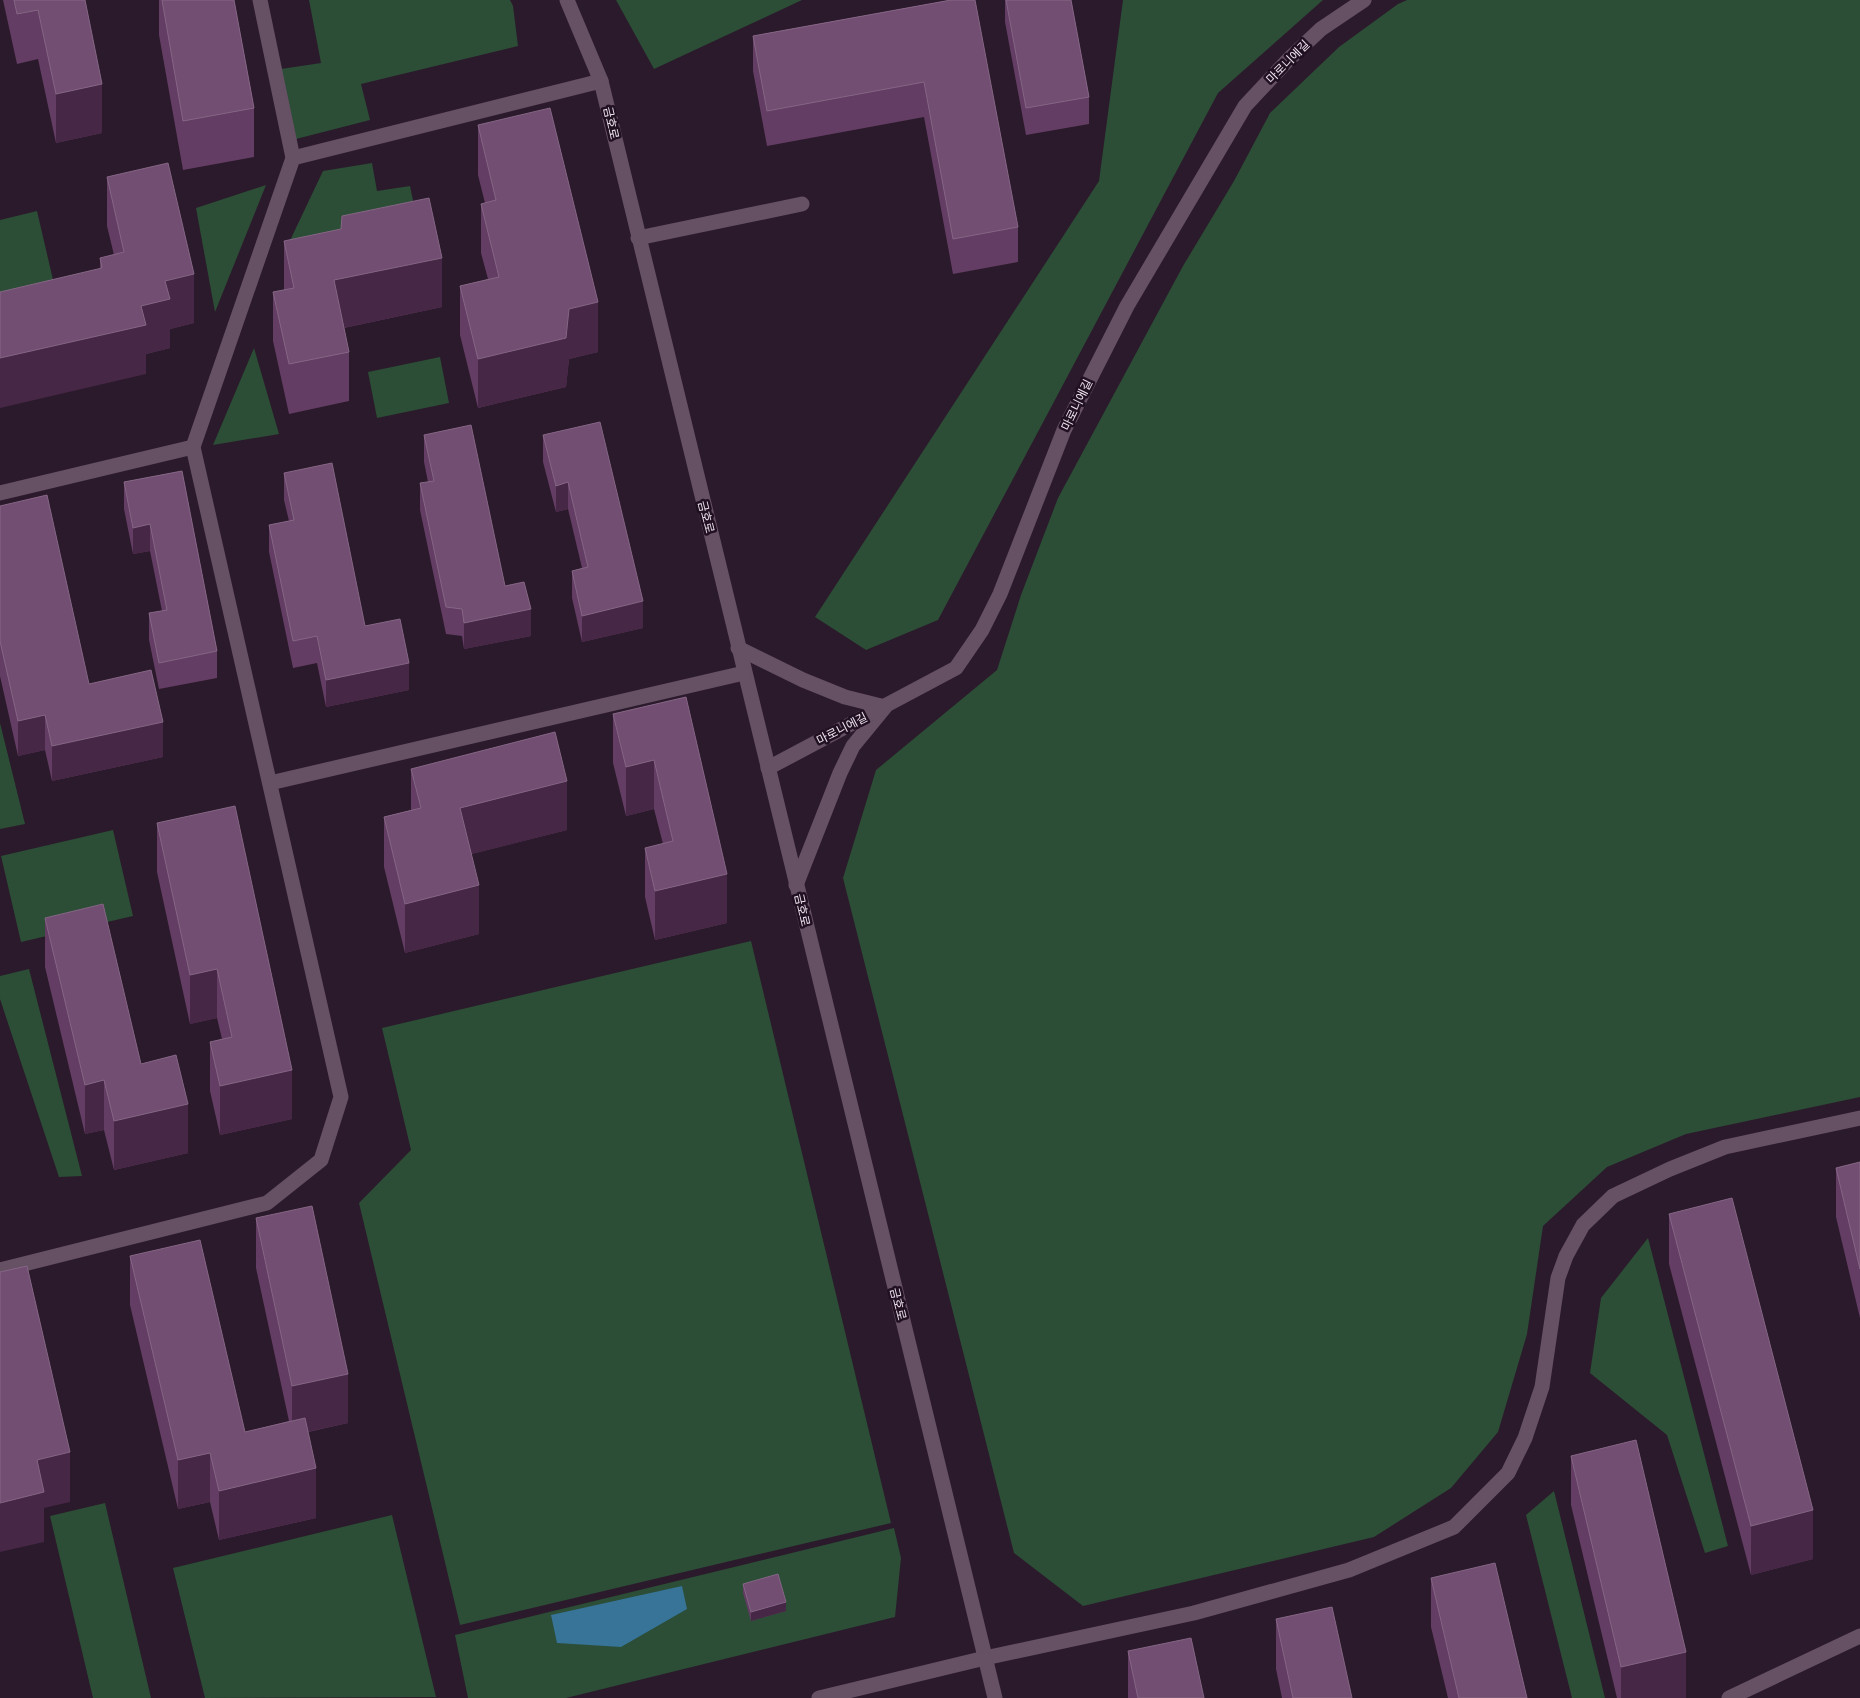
<svg xmlns="http://www.w3.org/2000/svg" width="1860" height="1698" font-family="'Source Serif 4','Noto Sans KR',serif">
  <style>
    .green { fill: #2c4d36 }
    .water { fill: #377497 }
    .lines { fill: none; stroke-linecap: round; stroke-linejoin: round }
    .minor { stroke: #655064; stroke-width: 15 }
    .wall { fill: #633d63 }
    .shaded-wall { fill: #462746 }
    .building { fill: #724e72; stroke: #856685 }
    .labels { text-anchor: middle; stroke-width: 5; stroke-linejoin: round; paint-order: stroke }
    .street-label { font-size: 12px; fill: #efe3ef; stroke: #211021 }
  </style>
  <rect width="100%" height="100%" fill="#2b1a2b"/>
  <g class="green">
    <polygon points="309,0 510,0 513,6 518,46 361,84 370,120 296,139 281,69 321,63"/>
    <polygon points="616,0 802,0 654,69"/>
    <polygon points="1123,0 1323,0 1218,93 938,620 866,650 815,617 1099,181"/>
    <polygon points="1407,0 1860,0 1860,1097 1686,1134 1607,1167 1543,1226 1527,1334 1498,1432 1451,1488 1374,1537 1083,1606 1014,1553 843,878 876,770 997,670 1021,595 1058,498 1183,266 1234,181 1270,113 1339,47 1398,4"/>
    <polygon points="372,163 377,191 410,186 416,215 286,249 323,171"/>
    <polygon points="266,185 215,312 196,208"/>
    <polygon points="37,211 54,284 0,296 0,220"/>
    <polygon points="254,348 279,434 213,445"/>
    <polygon points="440,357 449,403 377,418 368,372"/>
    <polygon points="0,723 25,824 0,829"/>
    <polygon points="113,830 133,916 21,942 1,856"/>
    <polygon points="751,941 891,1523 460,1625 359,1203 411,1150 382,1028"/>
    <polygon points="29,969 82,1176 59,1177 0,999 0,976"/>
    <polygon points="1648,1238 1728,1546 1705,1553 1667,1435 1590,1373 1601,1298"/>
    <polygon points="1554,1491 1605,1698 1572,1698 1526,1515"/>
    <polygon points="105,1503 151,1698 93,1698 50,1516"/>
    <polygon points="392,1515 436,1697 205,1698 173,1568"/>
    <polygon points="894,1528 901,1558 895,1617 566,1698 468,1698 455,1635"/>
  </g>
  <polygon class="water" points="682,1586 687,1609 621,1647 557,1643 551,1615"/>
  <g class="lines">
    <g class="minor">
      <polyline points="567,0 601,81 995,1698"/>
      <polyline points="293,158 601,81"/>
      <polyline points="638,238 802,204"/>
      <polyline points="0,493 193,447 293,158 260,0"/>
      <polyline points="738,648 803,680 845,697 885,707 853,746 840,773 796,885"/>
      <polyline points="768,768 956,668 982,630 1000,594 1064,430 1127,306 1245,106 1288,60 1321,29 1364,0"/>
      <polyline points="270,783 744,673"/>
      <polyline points="0,1270 267,1203 321,1160 341,1097 193,447"/>
      <polyline points="819,1698 985,1658 1194,1613 1349,1570 1454,1527 1508,1473 1525,1438 1542,1387 1558,1278 1566,1256 1583,1225 1613,1196 1670,1169 1725,1147 1860,1118"/>
      <polyline points="1729,1698 1860,1636"/>
    </g>
  </g>
  <g class="wall">
    <polygon points="3,0 85,0 102,133 56,143 38,59 17,64"/>
    <polygon points="159,0 234,0 254,108 254,157 183,170 159,35"/>
    <polygon points="951,0 1018,227 1018,262 953,274 924,117 767,146 753,71 753,36"/>
    <polygon points="1005,0 1071,0 1089,97 1089,124 1026,135 1005,22"/>
    <polygon points="478,125 598,352 569,359 566,387 478,408 460,335 460,286 488,279 481,253 481,204 485,203 478,175"/>
    <polygon points="107,177 194,323 170,329 170,348 146,354 146,374 100,268 100,258 114,255 107,226"/>
    <polygon points="284,241 442,307 344,328 349,352 349,401 289,414 273,341 273,292 284,290"/>
    <polygon points="424,435 505,586 531,636 464,649 462,636 446,634 420,510 420,483 428,482 424,462"/>
    <polygon points="543,435 643,628 582,642 572,598 572,571 582,568 568,509 556,512 543,462"/>
    <polygon points="182,471 217,651 217,678 159,689 149,640 149,613 162,611 150,551 133,554 124,509 124,482"/>
    <polygon points="284,473 365,626 409,690 326,707 317,663 293,668 269,552 269,525 289,521 284,500"/>
    <polygon points="0,506 89,684 163,757 52,781 45,750 18,756 0,676"/>
    <polygon points="686,697 727,923 655,940 645,897 645,848 663,844 654,809 626,816 613,763 613,714"/>
    <polygon points="411,769 567,830 471,854 479,934 405,953 384,867 384,817 411,810"/>
    <polygon points="157,823 292,1119 220,1135 210,1091 210,1042 222,1039 217,1018 190,1024 157,872"/>
    <polygon points="45,918 141,1064 188,1153 114,1170 104,1130 85,1134 45,967"/>
    <polygon points="1860,1162 1860,1318 1836,1217 1836,1168"/>
    <polygon points="1669,1214 1813,1559 1751,1575 1669,1264"/>
    <polygon points="256,1218 348,1423 308,1432 316,1518 219,1540 210,1502 178,1509 130,1305 130,1256 245,1432 289,1421 256,1268"/>
    <polygon points="1571,1456 1686,1698 1617,1698 1571,1505"/>
    <polygon points="1431,1578 1527,1698 1448,1698 1431,1627"/>
    <polygon points="743,1584 786,1611 751,1621 743,1593"/>
    <polygon points="1276,1619 1352,1698 1282,1698 1276,1669"/>
    <polygon points="1128,1651 1204,1698 1128,1698"/>
  </g>
  <g class="shaded-wall">
    <polygon points="102,84 102,133 56,143 56,94"/>
    <polygon points="442,258 442,307 334,330 334,280"/>
    <polygon points="194,274 194,323 170,329 170,348 146,354 146,374 0,408 0,358 141,306 165,281"/>
    <polygon points="598,302 598,352 569,359 566,387 478,408 478,359 569,309"/>
    <polygon points="568,482 568,509 556,512 556,486"/>
    <polygon points="150,524 150,551 133,554 133,528"/>
    <polygon points="643,601 643,628 582,642 582,616"/>
    <polygon points="531,609 531,636 464,649 464,623"/>
    <polygon points="409,663 409,690 326,707 326,680"/>
    <polygon points="45,715 45,750 18,756 18,721"/>
    <polygon points="163,722 163,757 52,781 52,746"/>
    <polygon points="654,760 654,809 626,816 626,767"/>
    <polygon points="567,781 567,830 460,857 460,808"/>
    <polygon points="727,874 727,923 655,940 655,891"/>
    <polygon points="479,885 479,934 405,953 405,904"/>
    <polygon points="217,969 217,1018 190,1024 190,975"/>
    <polygon points="292,1070 292,1119 220,1135 220,1086"/>
    <polygon points="104,1080 104,1130 85,1134 85,1085"/>
    <polygon points="188,1104 188,1153 114,1170 114,1121"/>
    <polygon points="348,1374 348,1423 292,1435 292,1386"/>
    <polygon points="70,1452 70,1502 44,1508 44,1542 0,1552 0,1503 37,1460"/>
    <polygon points="210,1453 210,1502 178,1509 178,1460"/>
    <polygon points="316,1468 316,1518 219,1540 219,1491"/>
    <polygon points="1813,1510 1813,1559 1751,1575 1751,1526"/>
    <polygon points="786,1602 786,1611 751,1621 751,1612"/>
    <polygon points="1686,1652 1686,1698 1621,1698 1621,1667"/>
  </g>
  <g class="building">
    <polygon points="14,0 85,0 102,84 56,94 38,10 17,14"/>
    <polygon points="162,0 234,0 254,108 183,121"/>
    <polygon points="951,0 975,0 1018,227 953,239 924,82 767,111 753,36"/>
    <polygon points="1006,0 1071,0 1089,97 1026,108"/>
    <polygon points="550,108 598,302 569,309 566,338 478,359 460,286 499,277 481,204 496,200 478,125"/>
    <polygon points="168,163 194,274 165,281 170,299 141,306 146,325 0,358 0,292 102,268 100,258 124,252 107,177"/>
    <polygon points="429,198 442,258 334,280 349,352 289,364 273,292 294,288 284,241 341,229 342,216"/>
    <polygon points="600,422 643,601 582,616 572,571 588,567 568,482 556,486 543,435"/>
    <polygon points="471,425 505,586 524,582 531,609 464,623 462,609 446,607 420,483 434,481 424,435"/>
    <polygon points="332,463 365,626 400,619 409,663 326,680 317,636 293,641 269,525 294,520 284,473"/>
    <polygon points="182,471 217,651 159,663 149,613 167,610 150,524 133,528 124,482"/>
    <polygon points="47,495 89,684 151,670 163,722 52,746 45,715 18,721 0,641 0,506"/>
    <polygon points="686,697 727,874 655,891 645,848 673,841 654,760 626,767 613,714"/>
    <polygon points="555,732 567,781 460,808 479,885 405,904 384,817 421,808 411,769"/>
    <polygon points="235,806 292,1070 220,1086 210,1042 232,1037 217,969 190,975 157,823"/>
    <polygon points="103,904 141,1064 176,1055 188,1104 114,1121 104,1080 85,1085 45,918"/>
    <polygon points="1860,1162 1860,1269 1836,1168"/>
    <polygon points="1732,1198 1813,1510 1751,1526 1669,1214"/>
    <polygon points="312,1206 348,1374 292,1386 256,1218"/>
    <polygon points="200,1240 245,1432 305,1418 316,1468 219,1491 210,1453 178,1460 130,1256"/>
    <polygon points="27,1266 70,1452 37,1460 44,1492 0,1503 0,1272"/>
    <polygon points="1636,1440 1686,1652 1621,1667 1571,1456"/>
    <polygon points="1495,1563 1527,1698 1459,1698 1431,1578"/>
    <polygon points="778,1574 786,1602 751,1612 743,1584"/>
    <polygon points="1332,1607 1352,1698 1293,1698 1276,1619"/>
    <polygon points="1191,1638 1204,1698 1138,1698 1128,1651"/>
  </g>
  <g class="labels">
    <g class="street-label">
      <text transform="translate(1288 62) rotate(-45)" y="4">마로니에길</text>
      <text transform="translate(611 123) rotate(77)" y="4">금호로</text>
      <text transform="translate(1077 405) rotate(-64)" y="4">마로니에길</text>
      <text transform="translate(706 517) rotate(76)" y="4">금호로</text>
      <text transform="translate(842 729) rotate(-27)" y="4">마로니에길</text>
      <text transform="translate(802 910) rotate(77)" y="4">금호로</text>
      <text transform="translate(898 1304) rotate(76)" y="4">금호로</text>
    </g>
  </g>
</svg>
